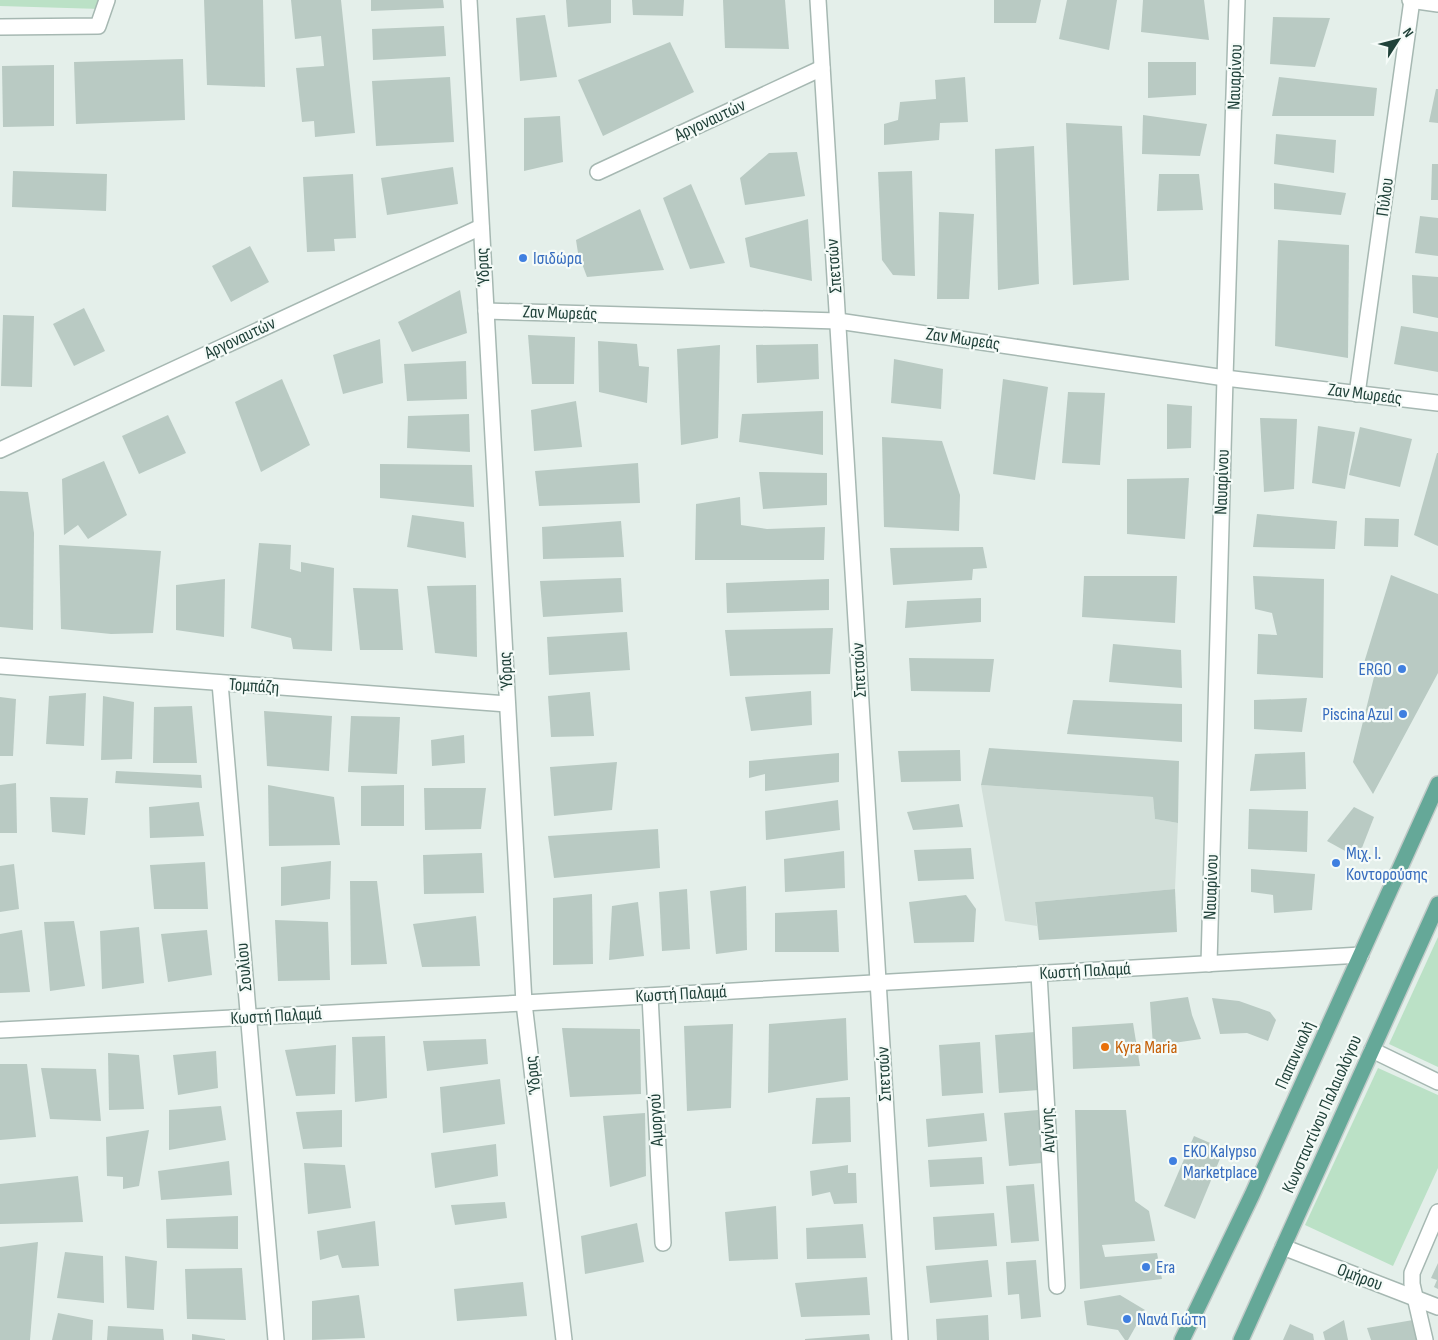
<svg xmlns="http://www.w3.org/2000/svg" width="1438" height="1340" font-family="'Sofia Sans Condensed',sans-serif">
<style>
.built{fill:#d2dfd9}
.green{fill:#bbe1c6}
.building{fill:#b9cac3}
.lines{fill:none;stroke-linecap:round;stroke-linejoin:round}
.minor-casing{stroke:#a6b8b2;stroke-width:18}
.major-casing{stroke:#c1cac8;stroke-width:18}
.minor{stroke:#fff;stroke-width:15}
.major{stroke:#65a898;stroke-width:15}
.shop-dot{fill:#3f7fe0;stroke:#f5fbf8;stroke-width:2}
.food-dot{fill:#e8710a;stroke:#f5fbf8;stroke-width:2}
.labels{text-anchor:middle;dominant-baseline:central;stroke-width:4.5;stroke-linejoin:round;paint-order:stroke}
.street-label{font-size:18px;fill:#21423a;stroke:#f5fbf8}
.shop-label{font-size:18px;fill:#366cbe;stroke:#f5fbf8;text-anchor:start}
.food-label{font-size:18px;fill:#c56008;stroke:#f5fbf8;text-anchor:start}
</style>
<rect width="100%" height="100%" fill="#e4efea"/>
<path class="built" d="M981 785 1153 797 1155 819 1178 823 1175 889 1035 902 1037 926 1005 921Z"/>
<g class="green">
<path d="M0 0H104L101 9 0 6Z"/>
<path d="M1438 937V1067L1389 1044Z"/>
<path d="M1378 1068 1438 1095V1168L1393 1266 1305 1225Z"/>
</g>
<g class="building">
<path d="M204 0H263L265 87 207 85Z"/>
<path d="M291 0H341L355 133 315 137 314 121 302 122 296 68 324 66 321 36 295 39Z"/>
<path d="M371 0H443L444 8 371 11Z"/>
<path d="M566 0H611V23L568 27Z"/>
<path d="M632 0H684L683 16 633 15Z"/>
<path d="M723 0H785L789 49 725 48Z"/>
<path d="M994 0H1041L1036 23H994Z"/>
<path d="M1067 0H1117L1109 50 1059 39Z"/>
<path d="M1143 0H1204L1209 40 1141 32Z"/>
<path d="M545 15 557 77 520 81 516 18Z"/>
<path d="M1273 17 1330 18 1315 67 1270 64Z"/>
<path d="M444 26 446 56 373 60 372 29Z"/>
<path d="M670 42 694 92 603 136 578 80Z"/>
<path d="M183 59 185 120 76 124 74 62Z"/>
<path d="M1148 62H1196V95L1148 98Z"/>
<path d="M54 65V126L3 127 2 66Z"/>
<path d="M450 77 454 142 376 146 372 81Z"/>
<path d="M965 77 968 122 940 123 939 140 884 145V124L898 120 900 102 936 99 935 80Z"/>
<path d="M1279 77 1377 88 1374 116H1272Z"/>
<path d="M1436 89H1438V123L1429 122Z"/>
<path d="M1143 115 1207 124 1200 156 1142 154Z"/>
<path d="M560 116 563 162 524 171V118Z"/>
<path d="M1066 123 1122 126 1129 280 1073 285Z"/>
<path d="M1276 134 1336 140 1334 173 1274 164Z"/>
<path d="M1034 146 1039 284 998 290 995 149Z"/>
<path d="M797 152 805 196 745 205 740 178 769 153Z"/>
<path d="M1432 164H1438V200H1431Z"/>
<path d="M453 167 458 204 387 215 381 178Z"/>
<path d="M13 171 107 174 106 211 12 207Z"/>
<path d="M912 171 915 276 893 275 882 260 878 172Z"/>
<path d="M353 174 356 238 334 239 335 251 307 252 303 177Z"/>
<path d="M1159 174H1199L1203 210 1157 211Z"/>
<path d="M1274 183 1346 193 1341 215 1274 209Z"/>
<path d="M691 184 725 263 690 269 663 198Z"/>
<path d="M640 209 664 270 587 277 578 253 576 240Z"/>
<path d="M939 212 974 214 969 299H937Z"/>
<path d="M1420 216 1438 218V256L1415 253Z"/>
<path d="M808 219 812 281 750 267 745 238Z"/>
<path d="M1278 240 1349 245 1348 358 1275 346Z"/>
<path d="M250 246 269 282 231 302 212 266Z"/>
<path d="M1412 275 1438 277V318L1413 313Z"/>
<path d="M460 290 467 333 412 352 398 322Z"/>
<path d="M84 308 105 351 74 366 53 324Z"/>
<path d="M3 315 34 316 32 387 1 386Z"/>
<path d="M1401 326 1438 332V372L1394 364Z"/>
<path d="M528 335 575 337 574 384H532Z"/>
<path d="M380 339 383 383 343 394 333 355Z"/>
<path d="M598 341 637 344 639 366 649 367 647 403 599 392Z"/>
<path d="M818 344 819 379 757 383 756 345Z"/>
<path d="M720 345 718 438 681 445 677 349Z"/>
<path d="M894 359 943 369 941 409 891 403Z"/>
<path d="M466 361 467 399 407 401 404 364Z"/>
<path d="M282 379 310 445 261 472 235 402Z"/>
<path d="M1003 379 1048 387 1035 480 993 474Z"/>
<path d="M1068 392 1105 393 1100 465 1062 463Z"/>
<path d="M576 401 582 447 534 451 531 410Z"/>
<path d="M1167 404 1192 406 1191 448 1167 449Z"/>
<path d="M823 411V455L739 442 742 414Z"/>
<path d="M469 414 470 452 407 448 408 416Z"/>
<path d="M168 415 186 453 139 474 122 436Z"/>
<path d="M1260 418 1297 419 1294 489 1264 492Z"/>
<path d="M1318 426 1355 432 1345 489 1312 483Z"/>
<path d="M1360 427 1412 439 1400 487 1349 475Z"/>
<path d="M882 437 942 441 960 495 959 531 884 527Z"/>
<path d="M1437 453H1438V546L1414 535Z"/>
<path d="M104 461 127 515 88 539 78 525 64 535 62 479Z"/>
<path d="M638 463 640 503 539 506 535 471Z"/>
<path d="M380 464 472 465 474 507 380 498Z"/>
<path d="M759 472 827 473V505L763 509Z"/>
<path d="M1189 478 1185 539 1127 534V479Z"/>
<path d="M0 491 28 492 34 533 33 630 0 627Z"/>
<path d="M740 497 741 525 767 529 825 527 824 560H695L696 504Z"/>
<path d="M1257 514 1337 521 1335 549 1253 547Z"/>
<path d="M412 515 464 522 466 558 407 547Z"/>
<path d="M1365 518 1399 519 1398 547 1364 546Z"/>
<path d="M621 521 624 557 543 559 542 527Z"/>
<path d="M259 543 291 545 290 569 301 572V562L334 568 332 651 293 649 291 638 251 628Z"/>
<path d="M59 545 161 551 153 633 111 634 61 629Z"/>
<path d="M983 547 987 568 973 569 972 580 893 585 890 548Z"/>
<path d="M1391 575 1438 594V673L1373 794 1353 762 1375 673 1363 666Z"/>
<path d="M1084 576H1177L1175 623 1082 617Z"/>
<path d="M1253 576 1324 579 1323 678 1257 674 1258 634 1277 635 1272 613 1255 609Z"/>
<path d="M621 578 623 612 543 617 540 581Z"/>
<path d="M225 579 224 637 176 630V585Z"/>
<path d="M829 579V610L727 613 726 583Z"/>
<path d="M476 585 477 657 435 653 427 586Z"/>
<path d="M353 588 398 589 403 650H360Z"/>
<path d="M981 598V622L905 628 907 601Z"/>
<path d="M833 628 830 674 730 676 725 630Z"/>
<path d="M627 632 630 670 549 675 547 637Z"/>
<path d="M1113 644 1181 650 1182 688 1109 682Z"/>
<path d="M909 658 994 659 990 692 911 691Z"/>
<path d="M811 691 812 725 751 731 745 697Z"/>
<path d="M590 692 594 736 551 737 548 696Z"/>
<path d="M86 693 84 746 46 744 49 696Z"/>
<path d="M103 696 134 702 132 759 101 760Z"/>
<path d="M0 697 16 699 13 756H0Z"/>
<path d="M1307 698 1302 732 1254 729V700Z"/>
<path d="M1073 700 1182 704V742L1067 734Z"/>
<path d="M192 706 197 763H153L154 707Z"/>
<path d="M264 711 332 716 329 771 267 766Z"/>
<path d="M351 716 400 717 397 774 348 772Z"/>
<path d="M464 735 465 763 432 766 431 740Z"/>
<path d="M989 748 1179 761 1178 823 1155 819 1153 797 981 785Z"/>
<path d="M960 750 961 781 901 782 898 751Z"/>
<path d="M1305 752 1306 789 1250 791 1255 754Z"/>
<path d="M839 753V782L765 791V774L749 778V761Z"/>
<path d="M617 762 612 810 554 816 550 767Z"/>
<path d="M116 771 201 775 202 788 115 783Z"/>
<path d="M16 783 17 833H0V785Z"/>
<path d="M268 785 334 797 340 845 269 846Z"/>
<path d="M404 785V826H361V786Z"/>
<path d="M424 788H486L481 829 425 830Z"/>
<path d="M50 797 88 798 85 835 52 832Z"/>
<path d="M838 800 840 830 766 840 765 811Z"/>
<path d="M199 802 204 836 150 838 149 807Z"/>
<path d="M959 804 963 827 913 830 907 812Z"/>
<path d="M1354 807 1374 817 1358 858 1327 841Z"/>
<path d="M1249 809 1308 811 1307 852 1248 849Z"/>
<path d="M658 829 660 868 554 878 548 836Z"/>
<path d="M971 848 974 879 918 881 914 850Z"/>
<path d="M844 851 845 888 785 892 784 859Z"/>
<path d="M482 853 484 893 424 894 423 855Z"/>
<path d="M331 861 330 899 281 906V867Z"/>
<path d="M205 862 208 909H154L150 865Z"/>
<path d="M14 864 19 909 0 912V866Z"/>
<path d="M1251 869 1315 874 1312 910 1274 913 1273 895 1251 892Z"/>
<path d="M350 881H377L387 964 351 965Z"/>
<path d="M746 886 747 950 716 954 710 891Z"/>
<path d="M687 889 690 949 662 951 659 892Z"/>
<path d="M1175 889 1177 932 1039 940 1035 902Z"/>
<path d="M592 894 593 964 553 965V898Z"/>
<path d="M966 895 976 909 974 942 914 943 909 902Z"/>
<path d="M638 902 644 956 609 960 612 906Z"/>
<path d="M837 910 839 952H775V913Z"/>
<path d="M476 916 480 966 422 967 413 924Z"/>
<path d="M275 920 328 922 330 980 278 981Z"/>
<path d="M74 921 85 986 50 991 44 922Z"/>
<path d="M139 927 144 983 102 989 100 931Z"/>
<path d="M22 930 30 992 0 993V934Z"/>
<path d="M207 930 212 975 168 982 161 934Z"/>
<path d="M1188 997 1192 1015 1201 1039 1153 1046 1150 1002Z"/>
<path d="M1212 998 1239 1001 1270 1012 1276 1020 1268 1041 1247 1033 1220 1034Z"/>
<path d="M846 1018 848 1080 768 1093 769 1024Z"/>
<path d="M1133 1023 1140 1066 1073 1069 1072 1027Z"/>
<path d="M733 1024 731 1108 687 1111 684 1026Z"/>
<path d="M562 1028 640 1029 641 1094 570 1097Z"/>
<path d="M1035 1032 1039 1090 999 1093 995 1035Z"/>
<path d="M385 1036 387 1098 355 1102 352 1037Z"/>
<path d="M486 1039 488 1064 427 1071 423 1041Z"/>
<path d="M980 1042 983 1093 942 1096 939 1045Z"/>
<path d="M336 1045 335 1094 296 1096 285 1050Z"/>
<path d="M216 1051 218 1088 178 1095 173 1055Z"/>
<path d="M108 1053 139 1055 144 1109 109 1110Z"/>
<path d="M0 1064H27L36 1137 0 1140Z"/>
<path d="M41 1068 96 1069 101 1121 50 1119Z"/>
<path d="M500 1079 505 1124 443 1133 440 1087Z"/>
<path d="M850 1097 851 1142 812 1144 816 1098Z"/>
<path d="M221 1106 226 1140 169 1150V1110Z"/>
<path d="M342 1110V1147L303 1149 296 1112Z"/>
<path d="M1038 1110 1042 1163 1009 1166 1004 1113Z"/>
<path d="M1075 1110H1126L1135 1201 1149 1211 1155 1241 1102 1245 1105 1257 1157 1253 1162 1279 1080 1289Z"/>
<path d="M645 1113 646 1176 610 1187 603 1116Z"/>
<path d="M984 1113 987 1141 928 1147 926 1119Z"/>
<path d="M149 1130 139 1186 123 1189V1177L107 1176 106 1137Z"/>
<path d="M1194 1136 1224 1149 1195 1219 1164 1206Z"/>
<path d="M496 1144 498 1176 435 1188 431 1153Z"/>
<path d="M982 1157 984 1184 930 1187 928 1160Z"/>
<path d="M229 1161 232 1195 161 1200 158 1171Z"/>
<path d="M304 1163 345 1165 351 1208 308 1214Z"/>
<path d="M848 1165V1173H856L857 1203 834 1204 830 1192 812 1196 810 1171Z"/>
<path d="M78 1176 83 1222 0 1224V1184Z"/>
<path d="M1034 1184 1039 1241 1011 1243 1006 1186Z"/>
<path d="M505 1202 507 1218 455 1225 451 1205Z"/>
<path d="M776 1206 778 1259 729 1261 725 1212Z"/>
<path d="M994 1213 997 1246 935 1250 933 1217Z"/>
<path d="M238 1216V1249L167 1248 166 1219Z"/>
<path d="M375 1221 379 1266 342 1268 338 1255 320 1260 317 1231Z"/>
<path d="M637 1223 644 1262 585 1274 581 1236Z"/>
<path d="M863 1224 866 1258 807 1259 806 1228Z"/>
<path d="M38 1242 30 1340H0V1247Z"/>
<path d="M65 1252 103 1256 104 1303 57 1298Z"/>
<path d="M125 1256 157 1261 154 1310 127 1308Z"/>
<path d="M988 1260 992 1297 930 1303 926 1266Z"/>
<path d="M1036 1260 1041 1317 1021 1319 1019 1294 1008 1295 1006 1262Z"/>
<path d="M1438 1263V1289L1434 1287 1437 1280 1431 1278Z"/>
<path d="M242 1268 246 1320 187 1319 185 1269Z"/>
<path d="M867 1277 870 1315 801 1317 795 1283Z"/>
<path d="M523 1282 527 1316 457 1321 454 1289Z"/>
<path d="M359 1295 365 1338 312 1340V1301Z"/>
<path d="M1120 1295 1145 1310 1128 1340H1125L1118 1330 1087 1325 1084 1301Z"/>
<path d="M58 1313 93 1320 92 1340H52Z"/>
<path d="M988 1315 989 1340H937L936 1319Z"/>
<path d="M1344 1320 1348 1340H1325L1323 1332Z"/>
<path d="M1413 1320 1419 1340H1371L1367 1328Z"/>
<path d="M1290 1324 1313 1334 1314 1340H1283Z"/>
<path d="M108 1326 163 1329 164 1340H107Z"/>
<path d="M192 1334 225 1339V1340H192Z"/>
<path d="M869 1334 870 1340H805V1339Z"/>
</g>
<g class="lines">
<g class="minor-casing">
<g id="minor">
<path d="M469 0 524 1003 564 1340"/>
<path d="M818 0 900 1340"/>
<path d="M1410 0 1438 4"/>
<path d="M0 27 98 26 107 0"/>
<path d="M598 172 822 68"/>
<path d="M486 311 838 321 1225 378 1438 403"/>
<path d="M1357 394 1412 0"/>
<path d="M0 450 481 227"/>
<path d="M0 666 507 704"/>
<path d="M220 683 276 1340"/>
<path d="M1209 964 1225 378 1237 0"/>
<path d="M1039 974 1057 1286"/>
<path d="M650 996 663 1243"/>
<path d="M0 1030 524 1003 1361 955"/>
<path d="M1372 1050 1438 1082"/>
<path d="M1283 1247 1438 1307"/>
<path d="M1425 1340 1412 1284V1273L1438 1212"/>
</g>
</g>
<g class="major-casing">
<g id="major">
<path d="M1182 1340 1252 1195 1438 784"/>
<path d="M1241 1340 1438 904"/>
</g>
</g>
<use href="#minor" class="minor"/>
<use href="#major" class="major"/>
</g>
<g class="shop-dot">
<circle cx="523" cy="258" r="5"/>
<circle cx="1402" cy="669" r="5"/>
<circle cx="1403" cy="714" r="5"/>
<circle cx="1336" cy="863" r="5"/>
<circle cx="1173" cy="1161" r="5"/>
<circle cx="1146" cy="1267" r="5"/>
<circle cx="1127" cy="1319" r="5"/>
</g>
<circle class="food-dot" cx="1105" cy="1047" r="5"/>
<g class="labels">
<g class="street-label">
<text transform="translate(1235 77) rotate(-88)">Ναυαρίνου</text>
<text transform="translate(710 120) rotate(-25)">Αργοναυτών</text>
<text transform="translate(1385 197) rotate(-82)">Πύλου</text>
<text transform="translate(834 266) rotate(-94)">Σπετσών</text>
<text transform="translate(483 267) rotate(-93)">Ύδρας</text>
<text transform="translate(560 313) rotate(2)">Ζαν Μωρεάς</text>
<text transform="translate(240 338) rotate(-25)">Αργοναυτών</text>
<text transform="translate(963 339) rotate(8)">Ζαν Μωρεάς</text>
<text transform="translate(1365 394) rotate(7)">Ζαν Μωρεάς</text>
<text transform="translate(1222 482) rotate(-88)">Ναυαρίνου</text>
<text transform="translate(859 670) rotate(-93)">Σπετσών</text>
<text transform="translate(506 671) rotate(-93)">Ύδρας</text>
<text transform="translate(254 686) rotate(4)">Τομπάζη</text>
<text transform="translate(1211 887) rotate(-88)">Ναυαρίνου</text>
<text transform="translate(244 967) rotate(-95)">Σουλίου</text>
<text transform="translate(1085 971) rotate(-3)">Κωστή Παλαμά</text>
<text transform="translate(681 994) rotate(-3)">Κωστή Παλαμά</text>
<text transform="translate(276 1016) rotate(-3)">Κωστή Παλαμά</text>
<text transform="translate(1295 1055) rotate(-66)">Παπανικολή</text>
<text transform="translate(884 1074) rotate(-93)">Σπετσών</text>
<text transform="translate(533 1075) rotate(-97)">Ύδρας</text>
<text transform="translate(1322 1114) rotate(-66)">Κωνσταντίνου Παλαιολόγου</text>
<text transform="translate(656 1120) rotate(-93)">Αμοργού</text>
<text transform="translate(1048 1130) rotate(-93)">Αιγίνης</text>
<text transform="translate(1360 1277) rotate(21)">Ομήρου</text>
</g>
<g class="shop-label">
<text x="533" y="258">Ισιδώρα</text>
<text x="1392" y="669" text-anchor="end">ERGO</text>
<text x="1393" y="714" text-anchor="end">Piscina Azul</text>
<text x="1346" y="853">Μιχ. Ι.<tspan x="1346" dy="21">Κοντορούσης</tspan></text>
<text x="1183" y="1151">EKO Kalypso<tspan x="1183" dy="21">Marketplace</tspan></text>
<text x="1156" y="1267">Era</text>
<text x="1137" y="1319">Νανά Γιώτη</text>
</g>
<g class="food-label">
<text x="1115" y="1047">Kyra Maria</text>
</g>
</g>
<g transform="translate(1398 40) rotate(54)" stroke="#f5fbf8" stroke-width="4" paint-order="stroke">
<path d="M0-4L9 19L0 12L-9 19Z" fill="#21423a"/>
<text y="-8" font-size="14" font-weight="bold" text-anchor="middle" fill="#21423a">N</text>
</g>
</svg>
